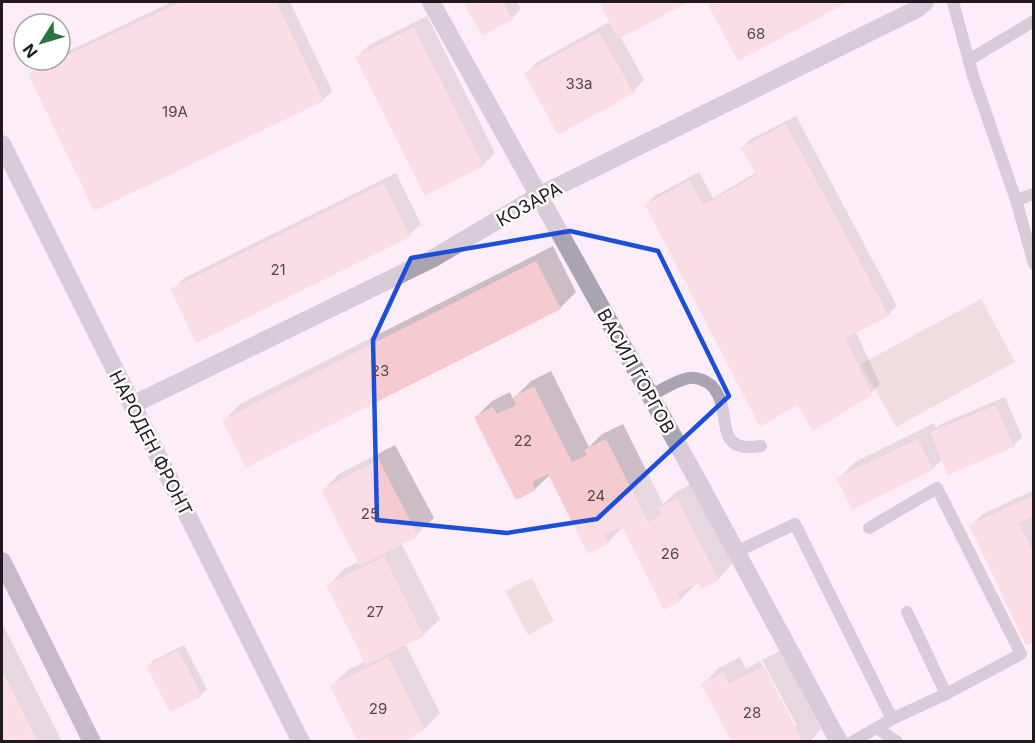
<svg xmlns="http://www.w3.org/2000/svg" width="1035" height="743" font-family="Inter,sans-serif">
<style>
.green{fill:#e2cbc0}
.shadow{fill:#0003}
.building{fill:#f6cbcf}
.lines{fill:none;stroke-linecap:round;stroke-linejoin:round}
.lane{stroke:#a9a4b0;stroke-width:12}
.street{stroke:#a9a4b0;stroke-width:18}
.secondary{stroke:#857f8f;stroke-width:18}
.marked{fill:none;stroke:#1d4ed8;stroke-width:4.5;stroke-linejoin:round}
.labels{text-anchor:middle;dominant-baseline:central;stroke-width:5;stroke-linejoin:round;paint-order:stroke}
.number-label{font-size:15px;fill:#57464c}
.street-label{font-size:18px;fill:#221920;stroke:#fff}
</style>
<rect width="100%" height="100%" fill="#fdedf8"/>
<g class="green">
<path d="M981 299 1015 362 896 427 861 364Z"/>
<path d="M532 578 554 621 528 635 505 591Z"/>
</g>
<g class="shadow">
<path d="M172 2H290L332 91 323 100 30 74 39 65 49 60H60V55Z"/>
<path d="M464 2H517L521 9 512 18 482 34Z"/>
<path d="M600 2H686L620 36 644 80 633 92 526 74 537 62 611 21Z"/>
<path d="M714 2H845L739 59 710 5Z"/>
<path d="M427 16 495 153 483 165 357 57 369 45Z"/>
<path d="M796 116 897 306 888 315 856 332 880 384 871 393 798 403 646 205 655 196 699 172 713 198 757 172 742 148 751 139Z"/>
<path d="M396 173 421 224 409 235 172 290 184 278Z"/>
<path d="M553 246 576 292 560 308 224 421 240 404Z"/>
<path d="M551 371 589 447 602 434 623 424 663 504 676 492 693 483 734 562 718 579 699 581 681 599 623 527 608 542 550 475 535 489 476 417 492 401 510 392 513 399 531 381Z"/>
<path d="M1005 397 1022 437 1013 446 943 459 932 469 838 479 855 462 934 423 936 428 941 424Z"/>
<path d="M395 445 434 518 417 534 401 543 440 619 423 635 405 644 440 713 424 729 332 686 348 670 366 661 328 586 344 569 360 561 323 490 339 474Z"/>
<path d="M1034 490 1033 515 1034 640 971 525 983 514Z"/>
<path d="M2 623 62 742H2Z"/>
<path d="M184 645 207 689 201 695 148 666 154 660Z"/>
<path d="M780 651 821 729 809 742H733L703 684 719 668 740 657 746 669 760 661 793 726H797L762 660Z"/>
</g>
<g class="building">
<path d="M180 2H276L324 101 94 211 28 74Z"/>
<path d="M463 2H503L513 19 482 36Z"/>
<path d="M599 2H689L618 39Z"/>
<path d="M715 2H848L738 61 708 5Z"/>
<path d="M414 27 484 166 425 196 355 57Z"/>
<path d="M599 32 634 93 558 135 524 73Z"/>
<path d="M786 124 889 316 846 338 872 395 813 431 798 405 760 427 645 205 690 180 703 205 757 175 740 148Z"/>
<path d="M384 183 410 237 196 343 170 289Z"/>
<path d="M536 261 561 309 246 468 222 420Z"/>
<path d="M534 386 572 462 587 455 584 450 606 439 648 522 662 515 658 508 677 498 719 580 701 589 698 583 678 593 682 600 664 610 622 527 604 535 609 543 588 554 548 474 532 482 536 490 516 500 474 417 493 407 497 414 516 405 513 397Z"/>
<path d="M996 405 1014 447 948 475 930 432Z"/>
<path d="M918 439 933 470 852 510 836 478Z"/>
<path d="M379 460 418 536 360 566 321 490Z"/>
<path d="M1034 495V516L1019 523 1034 553V642L1026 645 969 525Z"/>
<path d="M384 556 424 636 366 665 326 585Z"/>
<path d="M178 650 202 696 170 712 146 666Z"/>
<path d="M388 657 425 730 403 742H358L330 686Z"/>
<path d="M764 666 803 742H732L701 684 723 672 729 684Z"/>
<path d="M2 670 38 742H2Z"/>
</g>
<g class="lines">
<g class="lane">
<path d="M953 2 973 76 1016 200 1034 264"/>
<path d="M969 60 1034 21"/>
<path d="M1016 200 1034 194"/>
<path d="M650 396C662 390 676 380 689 378 696 377 705 380 711 385 736 410 709 455 761 446"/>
<path d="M736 552 795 524 892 719 946 694 1021 654 937 488 869 528"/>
<path d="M907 612 946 694"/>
<path d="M877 728 897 742"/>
<path d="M852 742 892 719"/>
</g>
<g class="street">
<path d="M431 2 699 483 839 742"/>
<path d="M2 144 301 742"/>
<path d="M132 405 432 259 540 195 917 9 925 2"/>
</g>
<path class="secondary" d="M2 561 92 742"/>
</g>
<path d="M0 0H1035V743H0ZM570 231 658 251 729 396 597 519 507 533 377 520 373 340 411 258Z" fill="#fdedf8" fill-opacity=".55" fill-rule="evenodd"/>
<path class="marked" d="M570 231 658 251 729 396 597 519 507 533 377 520 373 340 411 258Z"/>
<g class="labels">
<g class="number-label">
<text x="756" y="33">68</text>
<text x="579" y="83">33a</text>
<text x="175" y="111">19A</text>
<text x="278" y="269">21</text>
<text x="380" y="370">23</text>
<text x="523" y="440">22</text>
<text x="596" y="495">24</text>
<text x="370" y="513">25</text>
<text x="670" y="553">26</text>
<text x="375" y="611">27</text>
<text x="378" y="708">29</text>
<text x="752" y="712">28</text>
</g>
<g class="street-label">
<text transform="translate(529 204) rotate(-29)">КОЗАРА</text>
<text transform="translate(636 371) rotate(61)">ВАСИЛ ЃОРГОВ</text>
<text transform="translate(151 443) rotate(63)">НАРОДЕН ФРОНТ</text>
</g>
</g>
<rect width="1035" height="743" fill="none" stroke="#221920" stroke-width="6"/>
<g transform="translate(42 42) rotate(233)"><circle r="28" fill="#ffffff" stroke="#a7a3a6" stroke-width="1.5"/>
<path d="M0-4.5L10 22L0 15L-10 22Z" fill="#2c7542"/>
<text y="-9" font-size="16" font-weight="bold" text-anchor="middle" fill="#221920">N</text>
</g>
</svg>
